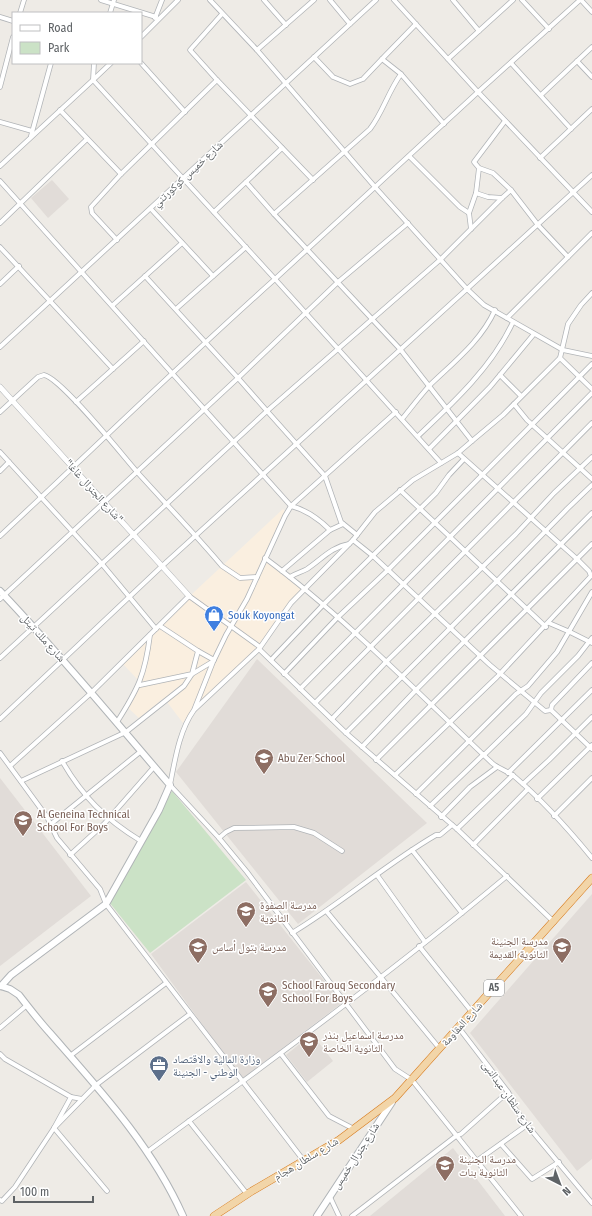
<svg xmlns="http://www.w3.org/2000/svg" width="592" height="1216" font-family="'Fira Sans Condensed','Noto Naskh Arabic',sans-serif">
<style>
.commercial{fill:#faefe0}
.education{fill:#e1dcd8}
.green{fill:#cbe2c6}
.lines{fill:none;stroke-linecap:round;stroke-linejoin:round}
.minor-casing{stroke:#b1b4b7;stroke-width:5.5}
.tertiary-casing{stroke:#b1b4b7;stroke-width:6}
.secondary-casing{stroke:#b0b4b7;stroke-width:8}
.trunk-casing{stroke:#d87b1d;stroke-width:8}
.minor{stroke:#fff;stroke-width:4}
.tertiary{stroke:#fff;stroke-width:5}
.secondary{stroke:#fff;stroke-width:6}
.trunk{stroke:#f2d5a8;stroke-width:7}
.labels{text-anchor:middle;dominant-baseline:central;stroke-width:3;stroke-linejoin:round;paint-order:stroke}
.shield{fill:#fff;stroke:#8e9193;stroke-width:1}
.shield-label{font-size:10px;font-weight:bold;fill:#5e6265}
.street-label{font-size:11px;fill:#5e6265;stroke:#fff}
.shop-label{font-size:11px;fill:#366cbe;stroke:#fff;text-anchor:start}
.education-label{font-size:11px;fill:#785e54;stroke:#fff;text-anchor:start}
.service-label{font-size:11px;fill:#4e5e75;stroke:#fff;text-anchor:start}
</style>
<rect width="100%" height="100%" fill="#eeebe6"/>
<path class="commercial" d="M283 509 285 511 263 559 302 589 260 644 243 663 193 708 183 723 164 698 139 718 125 705 139 681 123 664 192 594Z"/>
<g class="education">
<path d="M52 180 69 199 48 218 31 198Z"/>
<path d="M257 659 427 823 298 924 176 772Z"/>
<path d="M0 778 91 896 0 966Z"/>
<path d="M246 882 342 1003 242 1079 151 954Z"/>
<path d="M592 894V1159L577 1171 470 1033Z"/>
<path d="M312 1034 333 1061 307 1082 286 1055Z"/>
<path d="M453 1148 505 1216H370Z"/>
</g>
<path class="green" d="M172 791 246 880 150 953 109 902Z"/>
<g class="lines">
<g class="minor-casing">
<g id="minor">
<path d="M101 0 156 17"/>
<path d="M210 0 257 50 375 187 275 279 441 463"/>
<path d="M264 0 286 25"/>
<path d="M330 0 350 24"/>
<path d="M394 0 478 92 375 187 467 289 592 175"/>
<path d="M453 0 479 31"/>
<path d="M522 0 549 29"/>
<path d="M580 0 478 92 592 212"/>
<path d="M581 0 592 12"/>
<path d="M20 13 24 0"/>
<path d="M110 13 114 0"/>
<path d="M0 17 13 21"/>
<path d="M155 18 162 0"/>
<path d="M416 24 382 59 401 74 444 124"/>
<path d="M141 37 178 0"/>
<path d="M257 50 314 0"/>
<path d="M314 57 333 77 350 84 363 79 382 59"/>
<path d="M448 59 513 0"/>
<path d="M577 61 592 77"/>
<path d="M141 63 185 112"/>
<path d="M511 63 571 129"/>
<path d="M401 74C388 92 383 112 370 129L274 214 400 349 472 441"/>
<path d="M217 80 190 50 222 14"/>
<path d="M0 87 13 37"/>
<path d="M541 95 592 47"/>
<path d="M60 110 121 174"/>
<path d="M0 122 32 131"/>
<path d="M31 136 51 63"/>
<path d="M410 157 460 207 469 213"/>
<path d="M540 158 592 109"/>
<path d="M0 166 93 80 94 63"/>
<path d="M479 168 493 173 511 190"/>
<path d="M0 181 291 506C307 510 319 519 330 530L343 524"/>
<path d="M246 182 274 214"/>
<path d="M476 193 488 197 502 198 511 190 538 225 568 257"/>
<path d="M151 209 213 276"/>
<path d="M214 212 282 148"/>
<path d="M0 223 87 139"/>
<path d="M471 229 469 213 476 193 479 168 474 162 505 121"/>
<path d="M117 240 92 213 91 207 121 174 217 80 313 180"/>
<path d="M0 247 113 369"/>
<path d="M145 276 238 378 338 282 408 223"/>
<path d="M0 284 19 266"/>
<path d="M113 305 182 243"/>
<path d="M176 309 246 247"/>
<path d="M507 318 592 233"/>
<path d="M0 347 376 0"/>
<path d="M560 358 592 389"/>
<path d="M521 396 500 375 534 334"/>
<path d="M76 402 144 341"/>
<path d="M514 404 527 420 592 479"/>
<path d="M0 412 38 377 44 375C61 378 123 456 138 473 166 504 195 534 222 566L240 578 257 577"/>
<path d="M396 412 291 506 285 516 247 599 226 635 213 662 194 710C179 731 175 760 170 785L219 838 247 872 395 1069 412 1080 521 1216"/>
<path d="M402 419C411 408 420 396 430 385 454 362 481 341 495 310"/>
<path d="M418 436C453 403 492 367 513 322"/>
<path d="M429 449 490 387 500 375"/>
<path d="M0 452 102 564 156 629"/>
<path d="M0 471 9 462"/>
<path d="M400 490 546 627"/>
<path d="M357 535 341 522 325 476 267 411 441 259 502 198"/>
<path d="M0 536C92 450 181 363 275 279L93 80 111 63"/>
<path d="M353 540 373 556 490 665 545 711 551 710 592 749"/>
<path d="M265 558C347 619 418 693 492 763 499 769 508 771 515 777 542 800 570 831 592 858"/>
<path d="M282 571 330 530"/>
<path d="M290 577C296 573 302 572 307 569 322 559 331 547 349 544"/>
<path d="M0 599 238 378 267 411 0 658"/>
<path d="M549 623 570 632 592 643"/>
<path d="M198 651 214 660"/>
<path d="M271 660 323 605 436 493 449 475 464 459"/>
<path d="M284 674 337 618 388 570 592 364"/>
<path d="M140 685 192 674 198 651 160 626"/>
<path d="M300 689 592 393"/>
<path d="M315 703 592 423"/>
<path d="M195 709 259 649"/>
<path d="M551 710 552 705 592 663"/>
<path d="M0 719 161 567 467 289 484 305 563 350 592 356"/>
<path d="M332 719 386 662 516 534 554 493 592 457"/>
<path d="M117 722C138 689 145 675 150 635"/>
<path d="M346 733 497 581 567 509 592 485"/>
<path d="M362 747 416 690 592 513"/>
<path d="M0 753 47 817 57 838 100 889 106 904 304 1161"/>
<path d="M484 755 526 714 541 693 578 656 592 638"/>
<path d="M376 760 592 544"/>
<path d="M62 761C83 797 105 819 141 841"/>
<path d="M10 766 91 693 189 596 260 647"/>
<path d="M508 773 592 690"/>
<path d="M395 775 497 677 591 576 589 571 577 559 458 453"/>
<path d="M21 781 126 732 184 686 192 674 212 662"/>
<path d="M523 784 549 760 592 717"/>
<path d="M416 794 516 694 528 686 557 652 592 592"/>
<path d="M537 799 592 745"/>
<path d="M430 806 484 754"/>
<path d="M554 816 592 778"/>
<path d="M441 817 470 787 497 767"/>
<path d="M51 824 140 752"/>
<path d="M457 829 513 775"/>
<path d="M219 838 226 832 234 828 294 827 314 833 342 851"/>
<path d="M473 845 528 789"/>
<path d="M412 850 462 913"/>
<path d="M70 855 104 824 154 767"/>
<path d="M377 875 425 942"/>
<path d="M327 912 440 1049"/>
<path d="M554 922 457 829 346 733 259 649 291 603 353 540 375 512 413 480 458 453 472 441 503 415 560 358 568 324 581 305 592 293"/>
<path d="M292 933C342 903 386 864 436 835H440L452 825"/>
<path d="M419 946 472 1012"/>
<path d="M0 1028 27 1005"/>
<path d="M459 1028 508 1092 513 1100 514 1107 527 1125 592 1203"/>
<path d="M0 1054 5 1059 71 1097 54 1128 107 1191"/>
<path d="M281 1054 329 1116 354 1129"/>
<path d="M70 1056 166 983"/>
<path d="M71 1097 82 1099"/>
<path d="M189 1121 247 1194"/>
<path d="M501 1144 532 1179 559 1162"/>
<path d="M147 1152C269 1062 391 973 507 876"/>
<path d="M478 1160 527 1125"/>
<path d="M330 1197 339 1216"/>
<path d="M0 1200 2 1201 15 1187 54 1128 96 1085 190 1014"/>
<path d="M352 1216 456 1136 461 1134 508 1092"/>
</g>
</g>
<g class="tertiary-casing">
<path id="tertiary" d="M0 387 189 596"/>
</g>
<g class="secondary-casing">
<g id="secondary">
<path d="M0 591C59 653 114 720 170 785L159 810 106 904 11 975 1 986"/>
<path d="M1 986 10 989 19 995C29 1008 39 1021 50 1033 99 1089 152 1146 183 1216"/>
<path d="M317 1216 392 1102"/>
</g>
</g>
<g class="trunk-casing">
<path id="trunk" d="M214 1216 252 1191 339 1140 395 1098 592 878"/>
</g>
<use href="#minor" class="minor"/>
<use href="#tertiary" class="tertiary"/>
<use href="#secondary" class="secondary"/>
<use href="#trunk" class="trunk"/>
</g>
<defs>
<g id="shop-pin" transform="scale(1)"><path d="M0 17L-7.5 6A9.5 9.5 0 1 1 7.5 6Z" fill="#3f7fe0" stroke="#fff"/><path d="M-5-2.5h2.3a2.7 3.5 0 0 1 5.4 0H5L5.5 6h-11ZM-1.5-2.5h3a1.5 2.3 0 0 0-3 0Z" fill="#fff"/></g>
<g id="school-pin" transform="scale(1)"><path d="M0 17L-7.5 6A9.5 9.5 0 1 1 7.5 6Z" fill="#8d6e63" stroke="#fff"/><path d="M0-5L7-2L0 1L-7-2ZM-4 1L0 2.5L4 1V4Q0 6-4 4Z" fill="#fff"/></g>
<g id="university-pin" transform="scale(1)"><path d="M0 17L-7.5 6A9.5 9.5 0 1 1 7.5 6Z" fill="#8d6e63" stroke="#fff"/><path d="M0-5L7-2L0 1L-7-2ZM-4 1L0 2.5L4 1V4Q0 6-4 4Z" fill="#fff"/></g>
<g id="office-pin" transform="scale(1)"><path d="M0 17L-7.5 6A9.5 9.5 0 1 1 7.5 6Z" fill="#5c6f8a" stroke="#fff"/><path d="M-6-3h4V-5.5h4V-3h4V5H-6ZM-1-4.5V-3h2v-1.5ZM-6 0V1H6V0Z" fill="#fff"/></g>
</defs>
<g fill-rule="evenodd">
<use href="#shop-pin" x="214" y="615"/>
<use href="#school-pin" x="264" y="758"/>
<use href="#university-pin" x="23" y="820"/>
<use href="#university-pin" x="246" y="911"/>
<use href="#school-pin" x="198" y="947"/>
<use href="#school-pin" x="562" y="947"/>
<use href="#university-pin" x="268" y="991"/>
<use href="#school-pin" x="309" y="1041"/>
<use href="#office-pin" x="159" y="1065"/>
<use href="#school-pin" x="445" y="1165"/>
</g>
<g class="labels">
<rect class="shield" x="484" y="980" width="20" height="16" rx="3"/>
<g class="shield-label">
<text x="494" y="988">A5</text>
</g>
<g class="street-label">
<text transform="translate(188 174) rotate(-43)">شارع خميس كوكورتني</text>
<text transform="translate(94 491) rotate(48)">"شارع الجنرال غاغا"</text>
<text transform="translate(43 638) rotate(48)">شارع ملك تيتل</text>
<text transform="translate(462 1024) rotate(-48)">شارع المقاومة</text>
<text transform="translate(509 1097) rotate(55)">شارع سلطان عبدالنبى</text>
<text transform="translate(356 1156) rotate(-57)">شارع جنرال خميس</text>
<text transform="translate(306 1159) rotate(-31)">شارع سلطان هجام</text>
</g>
<g class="shop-label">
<text x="228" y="615">Souk Koyongat</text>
</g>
<g class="education-label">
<text x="278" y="758">Abu Zer School</text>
<text x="37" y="814">Al Geneina Technical<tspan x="37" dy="13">School For Boys</tspan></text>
<text x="260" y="905">مدرسة الصفوة<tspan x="260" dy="13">الثانوية</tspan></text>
<text x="548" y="941" text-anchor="end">مدرسة الجنينة<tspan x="548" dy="13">الثانوية القديمة</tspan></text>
<text x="212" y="947">مدرسة بتول أساس</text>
<text x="282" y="985">School Farouq Secondary<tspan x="282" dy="13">School For Boys</tspan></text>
<text x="323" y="1035">مدرسة اسماعيل بنذر<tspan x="323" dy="13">الثانوية الخاصة</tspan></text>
<text x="459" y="1159">مدرسة الجنينة<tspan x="459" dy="13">الثانوية بنات</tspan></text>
</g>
<g class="service-label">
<text x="173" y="1059">وزارة المالية والاقتصاد<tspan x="173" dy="13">الوطني - الجنينة</tspan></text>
</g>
</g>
<rect x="12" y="12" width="130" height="52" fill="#ffffff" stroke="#bfc0c1"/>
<rect x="20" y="25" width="20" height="6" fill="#ffffff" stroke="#bfc0c1"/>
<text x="48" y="32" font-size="12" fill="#5e6265">Road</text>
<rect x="20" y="42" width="20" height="12" fill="#cbe2c6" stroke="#bfc0c1"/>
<text x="48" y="52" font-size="12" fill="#5e6265">Park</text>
<g transform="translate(560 1184) rotate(138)" stroke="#ffffff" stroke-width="3" paint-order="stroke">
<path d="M0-3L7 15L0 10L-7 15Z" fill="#5e6265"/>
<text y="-6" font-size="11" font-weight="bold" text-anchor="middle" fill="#5e6265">N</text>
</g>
<path d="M14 1196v6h79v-6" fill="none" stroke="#5e6265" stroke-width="2"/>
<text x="20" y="1196" font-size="12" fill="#5e6265" stroke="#ffffff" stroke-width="3" paint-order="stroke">100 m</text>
</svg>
